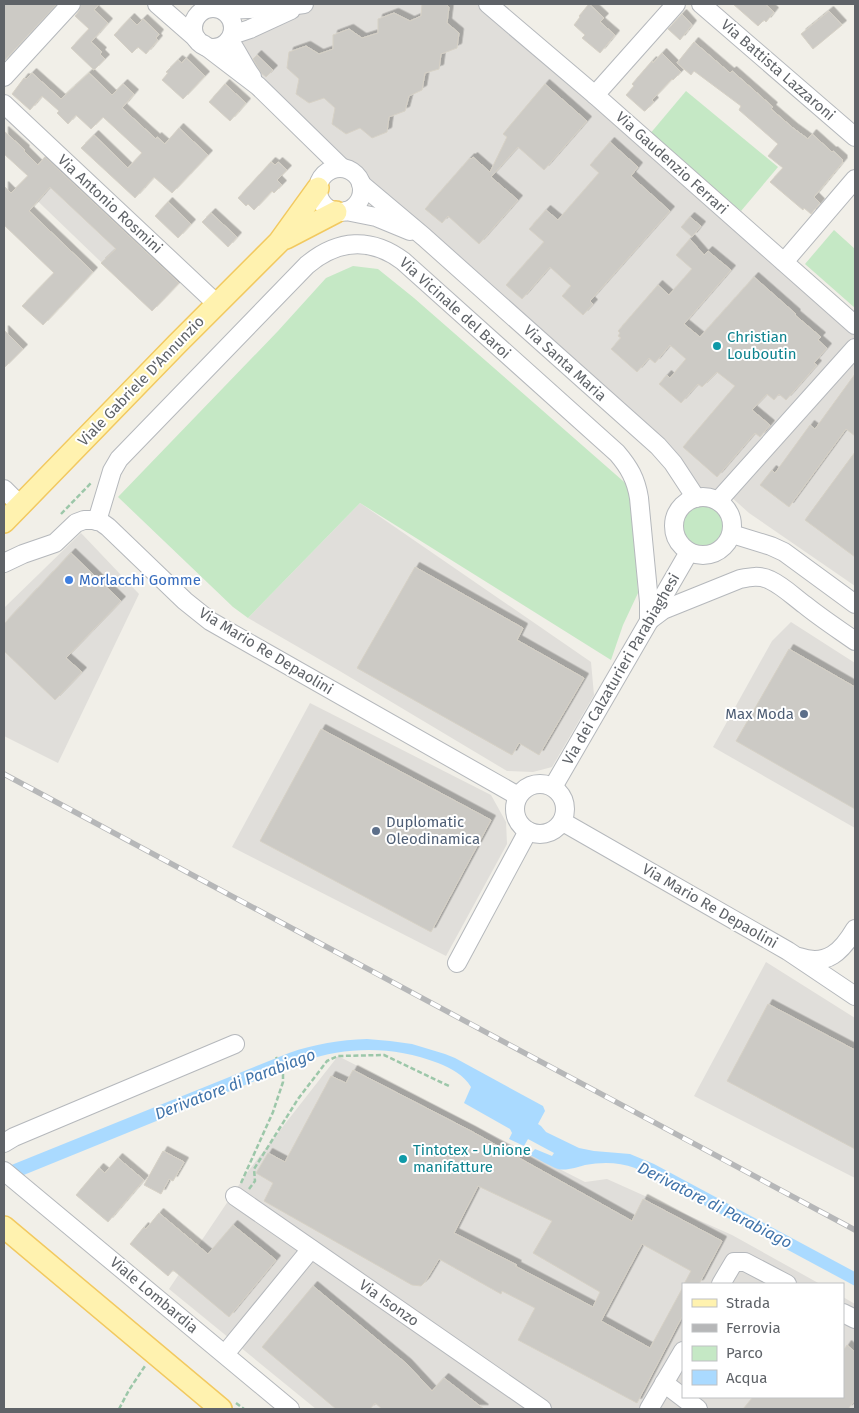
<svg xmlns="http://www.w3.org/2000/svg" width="859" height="1413" font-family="'Fira Sans',sans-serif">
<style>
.industrial{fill:#e0deda}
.green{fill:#c5e8c5}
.water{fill:#aadaff}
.building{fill:#cccac5;stroke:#d6d1c6;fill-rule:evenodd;filter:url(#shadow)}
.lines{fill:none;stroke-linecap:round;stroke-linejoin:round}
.minor-casing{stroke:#b5b8bc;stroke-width:20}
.major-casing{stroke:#f2c960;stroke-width:24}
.path{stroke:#9cc7a9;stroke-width:2.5;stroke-dasharray:5 2.5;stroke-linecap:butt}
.minor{stroke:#fff;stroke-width:18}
.major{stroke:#fff2af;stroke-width:21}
.rail-casing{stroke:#b6b7b8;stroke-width:5.5}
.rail{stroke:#fff;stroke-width:4;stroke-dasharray:11;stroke-linecap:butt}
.culture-dot{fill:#0f9aa8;stroke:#fff;stroke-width:2}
.shop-dot{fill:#3f7fe0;stroke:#fff;stroke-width:2}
.service-dot{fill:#5c6f8a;stroke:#fff;stroke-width:2}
.labels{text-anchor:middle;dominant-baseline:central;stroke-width:4;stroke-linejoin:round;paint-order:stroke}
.street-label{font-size:15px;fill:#5f6368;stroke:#fff}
.culture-label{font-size:15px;fill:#0d838f;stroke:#fff;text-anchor:start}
.shop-label{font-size:15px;fill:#366cbe;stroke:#fff;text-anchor:start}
.service-label{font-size:15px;fill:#4e5e75;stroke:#fff;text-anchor:end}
.water-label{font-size:16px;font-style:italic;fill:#4174aa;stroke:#fff}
</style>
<defs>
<filter id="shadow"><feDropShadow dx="4.5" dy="-4.5" stdDeviation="0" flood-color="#0004"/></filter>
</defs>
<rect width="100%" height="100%" fill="#f1efe8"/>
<g class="industrial">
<path d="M311 4H485L855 326V346L717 499 710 496H697L682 471 362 184 358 176 350 170 217 48Z"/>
<path d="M51 151 186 276 152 311 20 184Z"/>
<path d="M855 351V586L749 513 729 495Z"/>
<path d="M360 503 591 662 594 695 552 767 533 772 507 771 338 670 248 618Z"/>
<path d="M81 533 139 594 58 763 4 736V608Z"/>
<path d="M791 622 855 663V828L713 747 772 641Z"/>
<path d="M310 703 491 795 506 822 507 844 446 956 232 847Z"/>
<path d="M766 962 855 1018V1178L694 1096Z"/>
<path d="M338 1056 585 1182 607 1179 732 1235 820 1284H683V1397H843V1297L855 1304V1409H316L169 1289 249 1170Z"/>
</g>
<g class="green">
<path d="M686 91 778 167 741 211 649 135Z"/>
<path d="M834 230 855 249V308L805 264Z"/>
<path d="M353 266 378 269 414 298 631 488 638 593 623 625 611 660 360 503 248 618 233 607 118 497 278 331 326 278Z"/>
<circle cx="703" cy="525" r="22"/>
</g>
<path class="water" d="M367 1039 390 1041 412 1044 445 1054 455 1058 543 1106 545 1111 538 1124 541 1126 546 1132 579 1148 594 1151 630 1154 654 1164 855 1272V1286L635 1168C619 1162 602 1162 585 1165 577 1167 567 1171 558 1169 549 1166 539 1159 530 1155L535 1149 552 1156 554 1153 528 1139 524 1146 509 1139 512 1133 510 1129 464 1103 471 1087C464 1075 451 1068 438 1063 394 1046 348 1046 304 1061L4 1183V1168L289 1053C314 1044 340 1040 367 1039Z"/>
<g class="building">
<path d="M4 4H57L4 61Z"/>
<path d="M81 4H99L94 10 108 23 91 42 102 52 100 54 105 59 94 70 71 48 89 29 75 16 79 11Z"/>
<path d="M422 4H446L449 7 447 23 459 33 457 48 441 54 439 69 425 73 422 90 409 96 405 111 389 117 387 132 372 138 360 128 346 134 332 124 335 108 324 98 309 103 296 94 299 79 287 68 289 52 306 46 319 54 333 49V35L349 29 362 38 378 33V19L394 13 410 21 421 16Z"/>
<path d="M589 4 604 18 600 22 615 35 600 53 582 38 585 35 574 25 580 17 579 16Z"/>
<path d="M733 4H765L774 12 766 22 764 20 758 26Z"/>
<path d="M829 11 842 25 813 49 801 34Z"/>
<path d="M682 14 692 25 680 40 668 29Z"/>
<path d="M130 18 137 25 143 19 159 34 156 38 158 40 146 54 138 47 132 53 114 35Z"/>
<path d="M694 42 730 73 732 71 773 107 771 109 793 128 808 139 812 134 832 152 833 151 843 160 842 161 843 162 814 197 820 203 811 214 804 208 803 210 770 182 783 168 768 156 778 144 739 110 741 106 694 71 691 75 677 63Z"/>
<path d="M662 53 681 72 673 80 672 79 652 100 654 102 645 111H644L626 95 634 86 632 84 652 61 653 63Z"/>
<path d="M257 55 273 70 266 77 261 73 253 59Z"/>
<path d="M186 58 205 76 183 99 162 80 168 73 166 72 178 60 182 63Z"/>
<path d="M32 73 61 99 89 73 112 95 123 84 134 94 122 108 156 139 157 137 165 144 179 128 208 155 172 193 154 177 135 198 81 148 94 135 128 168 142 153 103 117 91 129 76 115 68 124 57 113 59 111 42 96 30 110 12 94 24 78 26 79Z"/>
<path d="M225 84 246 103 230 121 209 102Z"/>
<path d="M545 84 587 121 544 170 518 147 491 177 518 200 479 244 448 216 442 223 425 209 470 158 471 159 473 157 490 172 507 137 503 134Z"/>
<path d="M4 131 25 150 24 151 38 165 45 157 179 283 152 311 101 263 116 249 50 187 29 211 93 272 43 325 22 306 54 273 4 225V186L11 193 28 176 4 154Z"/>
<path d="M610 142 638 167 631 176 670 211 590 301 593 304 583 315 562 296 571 286 550 267 522 299 506 285 544 242 529 229 546 210 558 220 599 173 590 165Z"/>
<path d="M271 162 275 165 278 162 287 170 277 180 282 185 274 193 272 191 254 210 248 204 246 206 238 198Z"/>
<path d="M168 202 191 224 178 238 155 216Z"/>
<path d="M211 213 237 237 228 247 202 222Z"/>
<path d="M690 217 701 226 692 237 681 227Z"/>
<path d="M690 239 704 255 708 251 731 270 684 324 700 337 754 277 796 314 795 315 821 337 818 340 827 348 814 363 817 365 786 400 779 394 774 400 767 394 752 410 770 425 760 437 755 433 717 477 683 447 735 386 717 372 702 387 698 384 681 403 659 384 667 375 670 378 686 359 670 345 655 363 649 358 637 372 611 349 621 338 618 336 620 333 618 331 658 285 669 295 692 269 676 255Z"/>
<path d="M4 330 23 349 4 368Z"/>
<path d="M855 374V436L846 429 789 507 760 485 772 470 775 473 810 425 815 429Z"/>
<path d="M855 452V557L805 520Z"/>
<path d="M71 553 121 601 66 658 82 672 55 700 4 651V624Z"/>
<path d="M415 567 523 628 517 640 584 678 539 755 519 743 512 755 357 668Z"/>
<path d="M789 649 855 687V809L736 741Z"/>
<path d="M321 729 491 820 431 932 260 841Z"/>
<path d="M768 1004 855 1050V1149L727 1081Z"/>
<path d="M353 1070 471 1131 632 1221 643 1199 722 1241 699 1284H684L691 1271 642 1244 601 1321 650 1348 683 1287V1315L637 1403 518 1340 535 1308 502 1291 501 1294 439 1259 425 1282 421 1286 412 1285 264 1201 273 1183 256 1173 268 1153 285 1162 331 1076 346 1083ZM478 1186 552 1221 533 1253 600 1292 593 1307 515 1266 517 1265 454 1233Z"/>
<path d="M163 1151 184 1162 173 1181 169 1179 161 1194 144 1185Z"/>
<path d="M118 1158 144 1180 108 1222 76 1195 99 1168 105 1173Z"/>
<path d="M159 1213 208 1254 233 1225 276 1260 229 1317 173 1270 168 1276 130 1244 144 1227 146 1229Z"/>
<path d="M313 1286 407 1364 432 1391 444 1378 484 1409H382L375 1403 370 1409H336L262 1347Z"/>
<path d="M847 1345 855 1352V1400L848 1409H743L753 1397H843V1351Z"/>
</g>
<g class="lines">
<g class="minor-casing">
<g id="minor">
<path d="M157 4 197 39"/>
<path d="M488 4 595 95 855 325"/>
<path d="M701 4 855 137"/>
<circle cx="213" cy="28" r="20"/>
<path d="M222 10 274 8 304 4"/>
<path d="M232 35 250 29 291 10"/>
<path d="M229 40C238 52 243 65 252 77"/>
<path d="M203 44 258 86 342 168"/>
<path d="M4 77 71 4"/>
<path d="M595 95 676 4"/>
<path d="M4 104 217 304"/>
<circle cx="340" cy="190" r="22"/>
<path d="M361 184 424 237 658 446 673 463 696 498"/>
<path d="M346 211 376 217 410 231"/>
<path d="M784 262 855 179"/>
<path d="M4 489 20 505"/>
<circle cx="703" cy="526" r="29"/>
<path d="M718 501 855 348"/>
<path d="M97 521 112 471 119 459 307 265C338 239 371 237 403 261L617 453C629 467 636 479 639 498L649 602V621"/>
<path d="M732 534 771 546 784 552 855 604"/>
<path d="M4 563 23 554 55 543 76 523 84 520H93L101 522 108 527 185 601 210 621 518 796"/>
<path d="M651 619 663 610 740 579C750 577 760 575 770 580 783 586 794 597 805 605 821 618 838 629 855 641"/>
<circle cx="540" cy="809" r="25"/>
<path d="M553 787 689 552"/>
<path d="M563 822 788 951 855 996"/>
<path d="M799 957C827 967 842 951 855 929"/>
<path d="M457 963 528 831"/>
<path d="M4 1143 14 1137 235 1044"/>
<path d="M4 1171 290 1409"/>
<path d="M235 1196 542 1409"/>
<path d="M721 1284 734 1262H745L787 1284"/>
<path d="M843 1313 855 1319"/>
<path d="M225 1354 311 1249"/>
<path d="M664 1383 698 1409"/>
<path d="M649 1409 683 1351"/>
</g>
</g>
<g class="major-casing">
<g id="major">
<path d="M286 238 336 212"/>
<path d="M4 522 177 344 279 242 318 188"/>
<path d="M4 1227 221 1409"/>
</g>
</g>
<g class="path">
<path d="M61 514 92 482"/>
<path d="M241 1183 273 1112 283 1082V1070L276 1057"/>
<path d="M249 1189 255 1181 254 1169 298 1099 327 1061 338 1056 384 1055 451 1087"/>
<path d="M236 1403 244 1409"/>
<path d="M119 1409 129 1390 145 1366"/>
</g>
<use href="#minor" class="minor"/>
<use href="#major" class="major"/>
<g class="rail-casing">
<path id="rail" d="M4 774 855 1230"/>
</g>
<use href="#rail" class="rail"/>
</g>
<g class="culture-dot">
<circle cx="717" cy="346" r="5"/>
<circle cx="403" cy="1159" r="5"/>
</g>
<circle class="shop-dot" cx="69" cy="580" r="5"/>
<g class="service-dot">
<circle cx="804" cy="714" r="5"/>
<circle cx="376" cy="831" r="5"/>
</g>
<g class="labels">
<g class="street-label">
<text transform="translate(778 70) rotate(41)">Via Battista Lazzaroni</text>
<text transform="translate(672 163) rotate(42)">Via Gaudenzio Ferrari</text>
<text transform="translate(110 204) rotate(43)">Via Antonio Rosmini</text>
<text transform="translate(455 308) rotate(42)">Via Vicinale del Baroi</text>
<text transform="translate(565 363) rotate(42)">Via Santa Maria</text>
<text transform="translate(141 381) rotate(-46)">Viale Gabriele D'Annunzio</text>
<text transform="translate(266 651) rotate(31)">Via Mario Re Depaolini</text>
<text transform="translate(621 669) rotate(-60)">Via dei Calzaturieri Parabiaghesi</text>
<text transform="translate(710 906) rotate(30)">Via Mario Re Depaolini</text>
<text transform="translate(154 1295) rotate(40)">Viale Lombardia</text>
<text transform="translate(389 1303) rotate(35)">Via Isonzo</text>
</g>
<g class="culture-label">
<text x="727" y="337">Christian<tspan x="727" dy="17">Louboutin</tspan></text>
<text x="413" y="1150">Tintotex - Unione<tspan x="413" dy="17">manifatture</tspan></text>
</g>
<g class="shop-label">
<text x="79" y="580">Morlacchi Gomme</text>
</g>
<g class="service-label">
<text x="794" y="714">Max Moda</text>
<text x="386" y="822" text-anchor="start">Duplomatic<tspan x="386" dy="17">Oleodinamica</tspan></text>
</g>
<g class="water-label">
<text transform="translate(235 1084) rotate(-21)">Derivatore di Parabiago</text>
<text transform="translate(715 1205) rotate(27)">Derivatore di Parabiago</text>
</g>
</g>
<rect width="859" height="1413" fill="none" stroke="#5f6368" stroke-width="10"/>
<rect x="682" y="1283" width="162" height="115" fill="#ffffff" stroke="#bfc1c3"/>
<rect x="692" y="1299" width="25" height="8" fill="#fff2af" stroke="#bfc1c3"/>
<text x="726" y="1308" font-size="15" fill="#5f6368">Strada</text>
<rect x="692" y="1324" width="25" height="8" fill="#b6b7b8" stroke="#bfc1c3"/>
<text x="726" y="1333" font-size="15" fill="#5f6368">Ferrovia</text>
<rect x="692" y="1346" width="25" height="15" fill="#c5e8c5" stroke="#bfc1c3"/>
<text x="726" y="1358" font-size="15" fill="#5f6368">Parco</text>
<rect x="692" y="1370" width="25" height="15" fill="#aadaff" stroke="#bfc1c3"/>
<text x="726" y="1383" font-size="15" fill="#5f6368">Acqua</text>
</svg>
